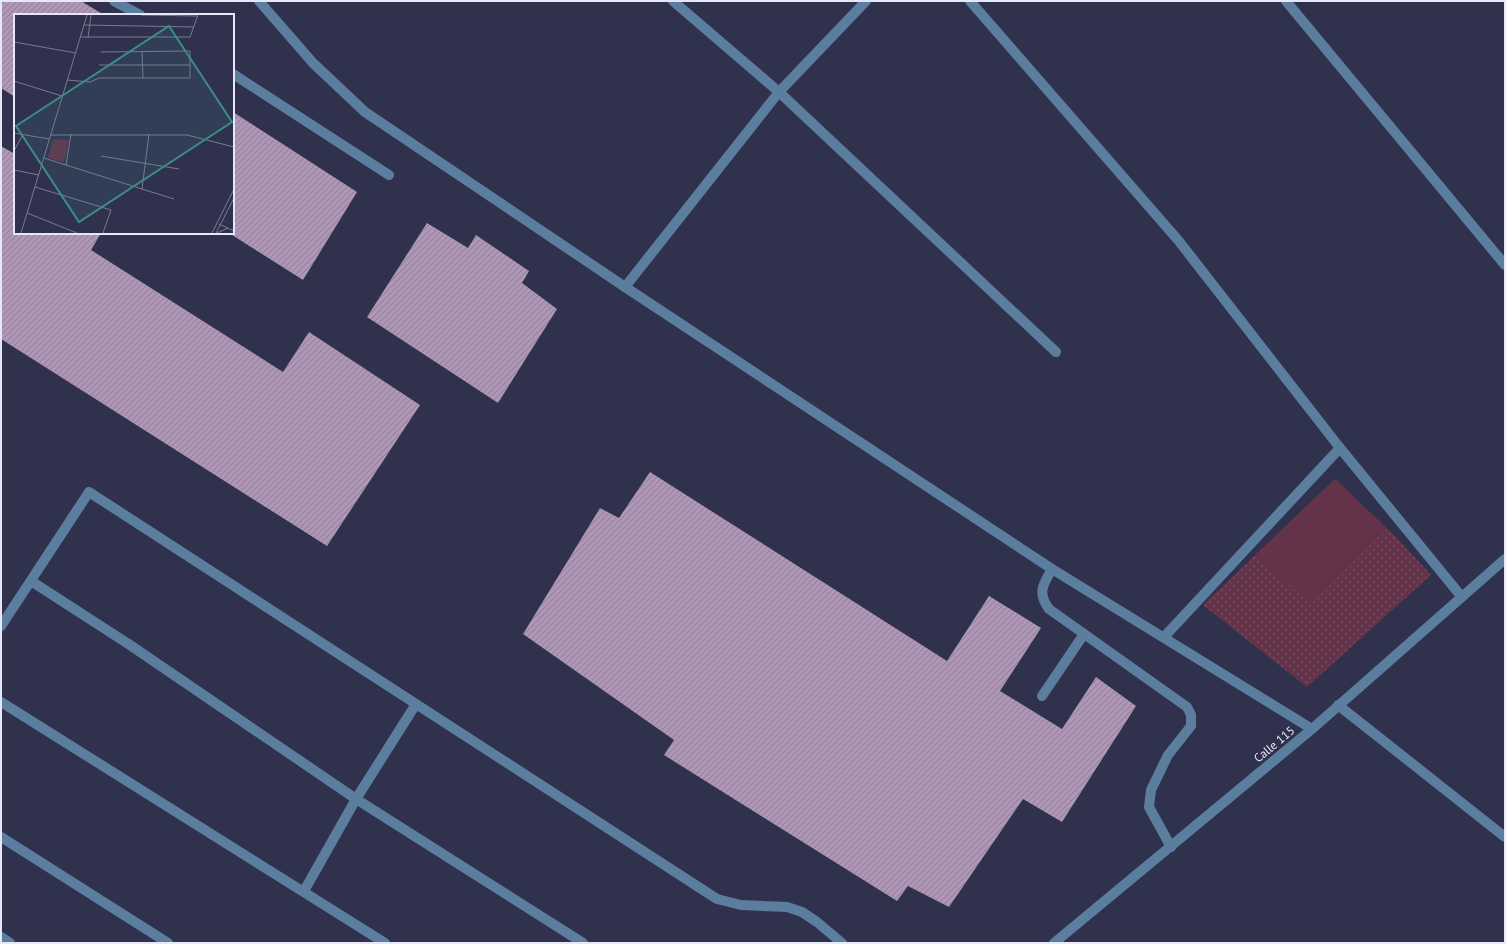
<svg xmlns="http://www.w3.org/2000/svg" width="1506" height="944" font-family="'PT Sans',sans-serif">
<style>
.grass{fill:url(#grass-dots)}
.garden{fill:#653349}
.building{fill:url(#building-hatch)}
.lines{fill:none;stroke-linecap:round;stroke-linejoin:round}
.minor{stroke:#5b7e9f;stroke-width:10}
.labels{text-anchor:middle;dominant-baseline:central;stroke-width:4;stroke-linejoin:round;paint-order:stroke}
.street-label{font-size:12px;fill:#e6e7f9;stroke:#30314d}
.inset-road{fill:none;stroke:#797a92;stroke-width:1}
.view{fill:#3a8d8a;fill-opacity:0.15;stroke:#3a8d8a;stroke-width:2}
.inset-edge{fill:none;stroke:#e6e7f9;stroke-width:2}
</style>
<defs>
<pattern id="grass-dots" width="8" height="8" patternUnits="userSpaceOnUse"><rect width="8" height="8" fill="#653349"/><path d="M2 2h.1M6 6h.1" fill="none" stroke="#7b5164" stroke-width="1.8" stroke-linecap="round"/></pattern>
<pattern id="building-hatch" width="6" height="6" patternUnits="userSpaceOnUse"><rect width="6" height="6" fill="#ad97b4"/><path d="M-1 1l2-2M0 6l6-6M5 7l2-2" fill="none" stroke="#8e7e94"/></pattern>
</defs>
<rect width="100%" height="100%" fill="#30314d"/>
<path class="grass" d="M1335 479 1394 535 1431 575 1307 687 1203 605Z"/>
<path class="garden" d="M1335 479 1387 529 1310 605 1256 554Z"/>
<g class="building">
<path d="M1 1H81L104 15H15V97L1 88Z"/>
<path d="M233 112 357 192 303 280 229 233H233Z"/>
<path d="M1 146 15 154V233H101L91 250 283 372 309 332 420 405 327 546 1 339Z"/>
<path d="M427 223 468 248 476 235 529 271 522 283 557 309 498 403 367 317Z"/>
<path d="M650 472 947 661 989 596 1041 628 1000 691 1062 729 1096 677 1136 706 1062 822 1023 799 949 907 908 886 897 901 664 755 674 740 523 634 600 508 619 518Z"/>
</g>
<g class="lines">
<g class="minor">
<path d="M114 1 140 15"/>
<path d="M259 1 313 63 365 112 625 287 1052 569 1312 729"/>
<path d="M673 1 779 92 1056 352"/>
<path d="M970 1 1178 240 1340 448"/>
<path d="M1286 1 1505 265"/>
<path d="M233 74 389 175"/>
<path d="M625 287 779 92 866 1"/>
<path d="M1052 569C1043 585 1037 592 1049 609L1187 707 1191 715V726L1168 755 1151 790 1149 807 1171 847"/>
<path d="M31 581 130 645 356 799 583 943"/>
<path d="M1 626 89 492 717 899 741 905 787 907 802 912 817 922 842 943"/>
<path d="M1164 637 1340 448 1461 596"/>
<path d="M1042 696 1084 634"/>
<path d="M1 702 385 943"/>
<path d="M1338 705 1505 837"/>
<path d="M1 837 168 943"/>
<path d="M304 891 356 799 416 704"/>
<path d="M1 937 10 943"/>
<path d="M1054 943 1312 729 1505 559"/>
</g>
</g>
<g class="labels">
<g class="street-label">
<text transform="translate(1274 744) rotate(-40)">Calle 115</text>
</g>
</g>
<g transform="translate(14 14)">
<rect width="220" height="220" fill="#30314d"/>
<path d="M39 125 55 126 50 148 34 144Z" fill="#653349"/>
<path d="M45 133 53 135 50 148 42 146Z" fill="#653349"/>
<path class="inset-road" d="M127 1 183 2M70 11 180 13M67 23H176L184 1M74 24 77 1M0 28 62 39M128 38 129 64M85 51H176M53 66 76 68 85 64H176V37L87 38M0 67 48 82M0 119 35 125M36 121H173L220 133M0 137 8 122M87 142 165 155M30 144 52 151 57 120M52 151 128 175 135 120M0 156 25 161M21 173 97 196 89 219M128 175 160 185M13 199 63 219M205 210 220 217M7 219 73 1M198 219 220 175M202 219 220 184M203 219 214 214"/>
<path class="view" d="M155 12 218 108 65 208 2 112Z"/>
<rect width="220" height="220" class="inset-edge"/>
</g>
<rect width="1506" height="944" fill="none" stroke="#e6e7f9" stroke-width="4"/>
</svg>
